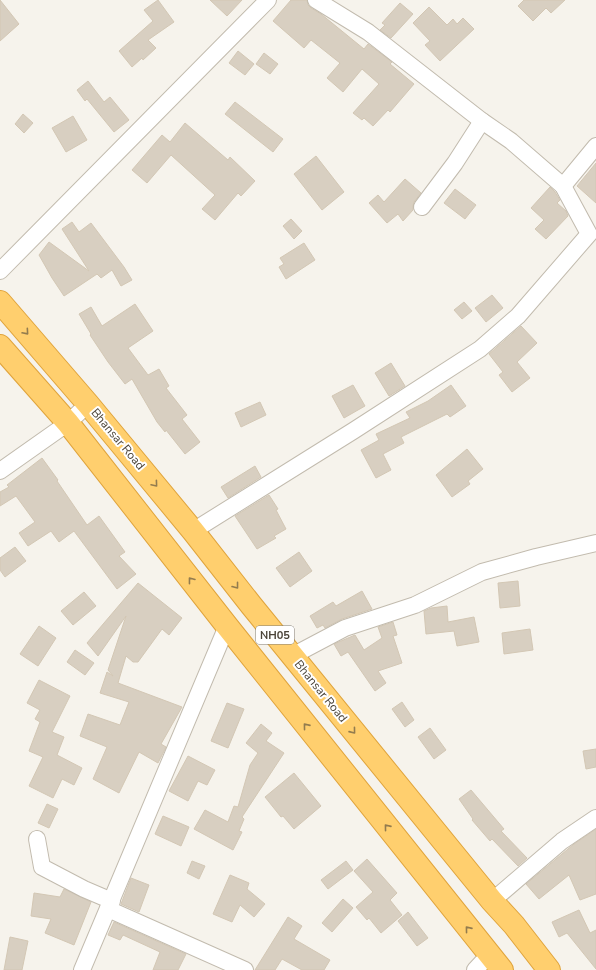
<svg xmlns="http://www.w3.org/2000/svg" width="596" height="970" font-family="'Nunito Sans',sans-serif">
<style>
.building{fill:#d8cfc1;stroke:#d3c7b4}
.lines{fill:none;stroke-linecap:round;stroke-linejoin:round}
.minor-casing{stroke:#c2bbae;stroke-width:18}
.highway-casing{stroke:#e0a43c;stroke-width:24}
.minor{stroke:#fff;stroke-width:16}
.highway{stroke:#ffcf6e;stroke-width:22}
.oneway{stroke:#937c4e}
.labels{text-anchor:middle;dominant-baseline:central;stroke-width:4;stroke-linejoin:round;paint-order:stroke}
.shield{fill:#fff;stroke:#817c74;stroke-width:1}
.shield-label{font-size:11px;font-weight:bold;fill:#4b4439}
.street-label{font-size:12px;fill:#4b4439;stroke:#fff}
</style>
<rect width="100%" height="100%" fill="#f6f3ec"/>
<g class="building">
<path d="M0 0 19 24 0 41Z"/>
<path d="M158 0 174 22 148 40 156 48 143 60 142 58 132 67 119 51 153 21 144 10Z"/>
<path d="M210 0H242L227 16Z"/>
<path d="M291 0H307L308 5 311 8 321 14 364 49 368 44 392 62 390 64 414 84 390 112 388 110 373 126 364 118 362 120 353 113 379 84 362 69 343 92 327 78 340 63 311 40 304 48 273 21Z"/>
<path d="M524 0H565L551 13 546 8 533 21 518 6Z"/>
<path d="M400 3 413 14 391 38 380 30 385 25 382 23Z"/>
<path d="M429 7 447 25 453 19 457 24 463 18 474 29 440 61 425 45 430 41 413 23Z"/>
<path d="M238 51 254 64 245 75 229 63Z"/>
<path d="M264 53 278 64 270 74 256 64Z"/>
<path d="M88 81 104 102 110 97 129 120 114 132 87 99 85 101 77 90Z"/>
<path d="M235 102 283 139 273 152 225 114Z"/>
<path d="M23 114 33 123 24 133 15 124Z"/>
<path d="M73 116 87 140 66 152 52 128Z"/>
<path d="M185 123 228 160 230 157 255 181 241 196 238 193 215 220 202 209 215 195 171 155 147 183 132 170 162 135 170 142Z"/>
<path d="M316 156 344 192 322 210 294 174Z"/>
<path d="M596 163V203L577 186Z"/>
<path d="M405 179 421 193 414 202 413 206V210L403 221 398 214 387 223 369 203 378 195 384 202Z"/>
<path d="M550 187 555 192 560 200 557 203 566 211 568 216 546 239 535 229 544 220 531 208Z"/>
<path d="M455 189 476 205 465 219 444 203Z"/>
<path d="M291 219 302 231 294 239 283 226Z"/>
<path d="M72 222 79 232 91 223 124 267 132 280 121 286 112 270 101 278 97 274 64 296 52 278 39 255 49 242 89 271 62 229Z"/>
<path d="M304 243 315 260 286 279 279 267 284 264 280 258Z"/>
<path d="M492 295 503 308 486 322 475 308Z"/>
<path d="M464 302 472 311 462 319 454 310Z"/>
<path d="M135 304 153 331 128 348 148 375 159 369 169 386 166 388 187 415 182 419 200 442 185 454 166 430 165 432 157 422 132 379 125 384 108 362 90 335 91 334 79 314 91 307 102 326Z"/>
<path d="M521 326 537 343 517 362 530 378 512 392 499 375 503 372 489 354Z"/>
<path d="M391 363 405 386 389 396 375 373Z"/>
<path d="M353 385 365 406 344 418 332 396Z"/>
<path d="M451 385 466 406 450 417 447 414 401 437 404 443 383 454 391 470 376 478 361 450 379 440 376 434 410 418 406 412 428 401Z"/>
<path d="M260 402 266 415 241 427 235 413Z"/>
<path d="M467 449 483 469 468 481 470 484 452 497 436 475Z"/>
<path d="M42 458 58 480 57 481 87 525 99 516 125 552 119 556 136 574 117 589 74 531 59 542 51 531 28 546 19 533 35 522 16 496 0 506V492L9 487 7 485Z"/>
<path d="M255 466 261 477 228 498 221 487Z"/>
<path d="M269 495 278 509 276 510 286 529 274 536 276 538 257 549 235 516Z"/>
<path d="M15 547 26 561 5 577 0 570V558Z"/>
<path d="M299 552 312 571 290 587 276 568Z"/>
<path d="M518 581 520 606 500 608 498 583Z"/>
<path d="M138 583 182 618 169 635 162 629 138 662H133L126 656 118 683 182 707 161 744 166 747 158 763 139 752 119 793 93 779 107 747 80 736 88 714 120 725 129 702 100 693 107 672 113 676 108 670 126 616 98 656 87 643Z"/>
<path d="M362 591 372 609 342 619 325 628 323 625 317 628 310 616 333 602 336 606Z"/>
<path d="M84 592 96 606 73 625 61 611Z"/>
<path d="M447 606 448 622 474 617 479 642 457 646 454 631 426 634 424 611 431 608Z"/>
<path d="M393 622 397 635 393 636 402 663 378 671 386 683 375 691 348 652 341 656 334 644 355 635 364 650 382 638 378 627Z"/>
<path d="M39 626 56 638 38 666 20 654Z"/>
<path d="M530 629 533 650 504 654 502 633Z"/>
<path d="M75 650 94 663 85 675 67 662Z"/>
<path d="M39 680 70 696 52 732 64 737 57 755 82 768 74 785 62 779 53 798 29 786 43 757 29 751 40 722 35 719 40 710 27 703Z"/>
<path d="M402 702 414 720 405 727 392 709Z"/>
<path d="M227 703 244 709 228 748 211 741Z"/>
<path d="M261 724 272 733 266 741 284 753 242 817 244 819 239 831 242 832 233 850 194 829 205 810 228 822 234 806 238 807 250 765 258 753 246 743Z"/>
<path d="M430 728 446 750 434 759 418 737Z"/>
<path d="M596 749V767L586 769 583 751Z"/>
<path d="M188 756 215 770 207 785 198 781 188 801 169 791Z"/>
<path d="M294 773 321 806 294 829 283 816 281 817 265 797Z"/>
<path d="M471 790 504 829 501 831 527 858 518 866 492 839 490 841 472 820 473 819 459 799Z"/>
<path d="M47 804 58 809 49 828 38 823Z"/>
<path d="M163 816 189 827 181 846 155 834Z"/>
<path d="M596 829V894L580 900 569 875 539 899 526 884 574 844Z"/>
<path d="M367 859 397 893 390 900 402 915 381 933 369 918 367 920 356 907 373 892 354 871Z"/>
<path d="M192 861 205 866 199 879 187 873Z"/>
<path d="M346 861 353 870 328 889 321 880Z"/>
<path d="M230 875 249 883 247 889 265 904 254 917 240 905 232 922 213 914Z"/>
<path d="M131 878 149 885 139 912 121 904Z"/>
<path d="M64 889 91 902 74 945 45 933 51 919 31 916 34 893 60 897Z"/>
<path d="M343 899 353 908 332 932 322 923Z"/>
<path d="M579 910 590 933 596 930V969L567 933 559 937 552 922Z"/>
<path d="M408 912 428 938 417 946 398 921Z"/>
<path d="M288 917 302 926 294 939 330 960 324 970H302L282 959 275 970H255Z"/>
<path d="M114 922 186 954 178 970H153L160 952 123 935 120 940 108 935Z"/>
<path d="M10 937 28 941 22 970H4Z"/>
</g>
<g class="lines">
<g class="minor-casing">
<g id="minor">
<path d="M563 186 596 146"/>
<path d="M422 207 455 163 482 121"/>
<path d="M0 271 268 0"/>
<path d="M0 471 68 423 88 404"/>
<path d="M193 531 353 431 480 349 518 316 589 234 563 186 511 141 482 121 368 32 316 0"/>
<path d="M292 656 345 628 415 605 482 572 536 557 596 543"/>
<path d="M37 839 42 867 84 889 112 901"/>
<path d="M492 901 562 841 596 818"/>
<path d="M108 909 245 970"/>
<path d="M82 970 227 626"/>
<path d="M475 970 489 955"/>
</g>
</g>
<g class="highway-casing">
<g id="highway">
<path d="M0 302 88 404 193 531 251 605 492 901 514 925 549 970"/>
<path d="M0 346 68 423 227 626 502 970"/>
</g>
</g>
<use href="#minor" class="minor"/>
<use href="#highway" class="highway"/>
</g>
<defs><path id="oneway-chevron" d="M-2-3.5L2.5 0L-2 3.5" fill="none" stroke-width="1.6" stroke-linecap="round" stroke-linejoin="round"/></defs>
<g class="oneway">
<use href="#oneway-chevron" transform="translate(26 332) rotate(49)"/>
<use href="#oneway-chevron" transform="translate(155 484) rotate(50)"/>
<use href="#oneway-chevron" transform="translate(191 580) rotate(-128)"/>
<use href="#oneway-chevron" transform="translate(236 586) rotate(52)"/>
<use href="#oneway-chevron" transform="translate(306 726) rotate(-129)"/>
<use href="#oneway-chevron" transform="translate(353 731) rotate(51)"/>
<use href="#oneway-chevron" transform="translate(387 827) rotate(-129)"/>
<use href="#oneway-chevron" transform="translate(468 929) rotate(-129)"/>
</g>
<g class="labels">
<rect class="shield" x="256" y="626" width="38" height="18" rx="3"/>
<g class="shield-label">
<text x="275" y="635">NH05</text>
</g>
<g class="street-label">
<text transform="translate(118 439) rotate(50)">Bhansar Road</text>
<text transform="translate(321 691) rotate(51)">Bhansar Road</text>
</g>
</g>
</svg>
